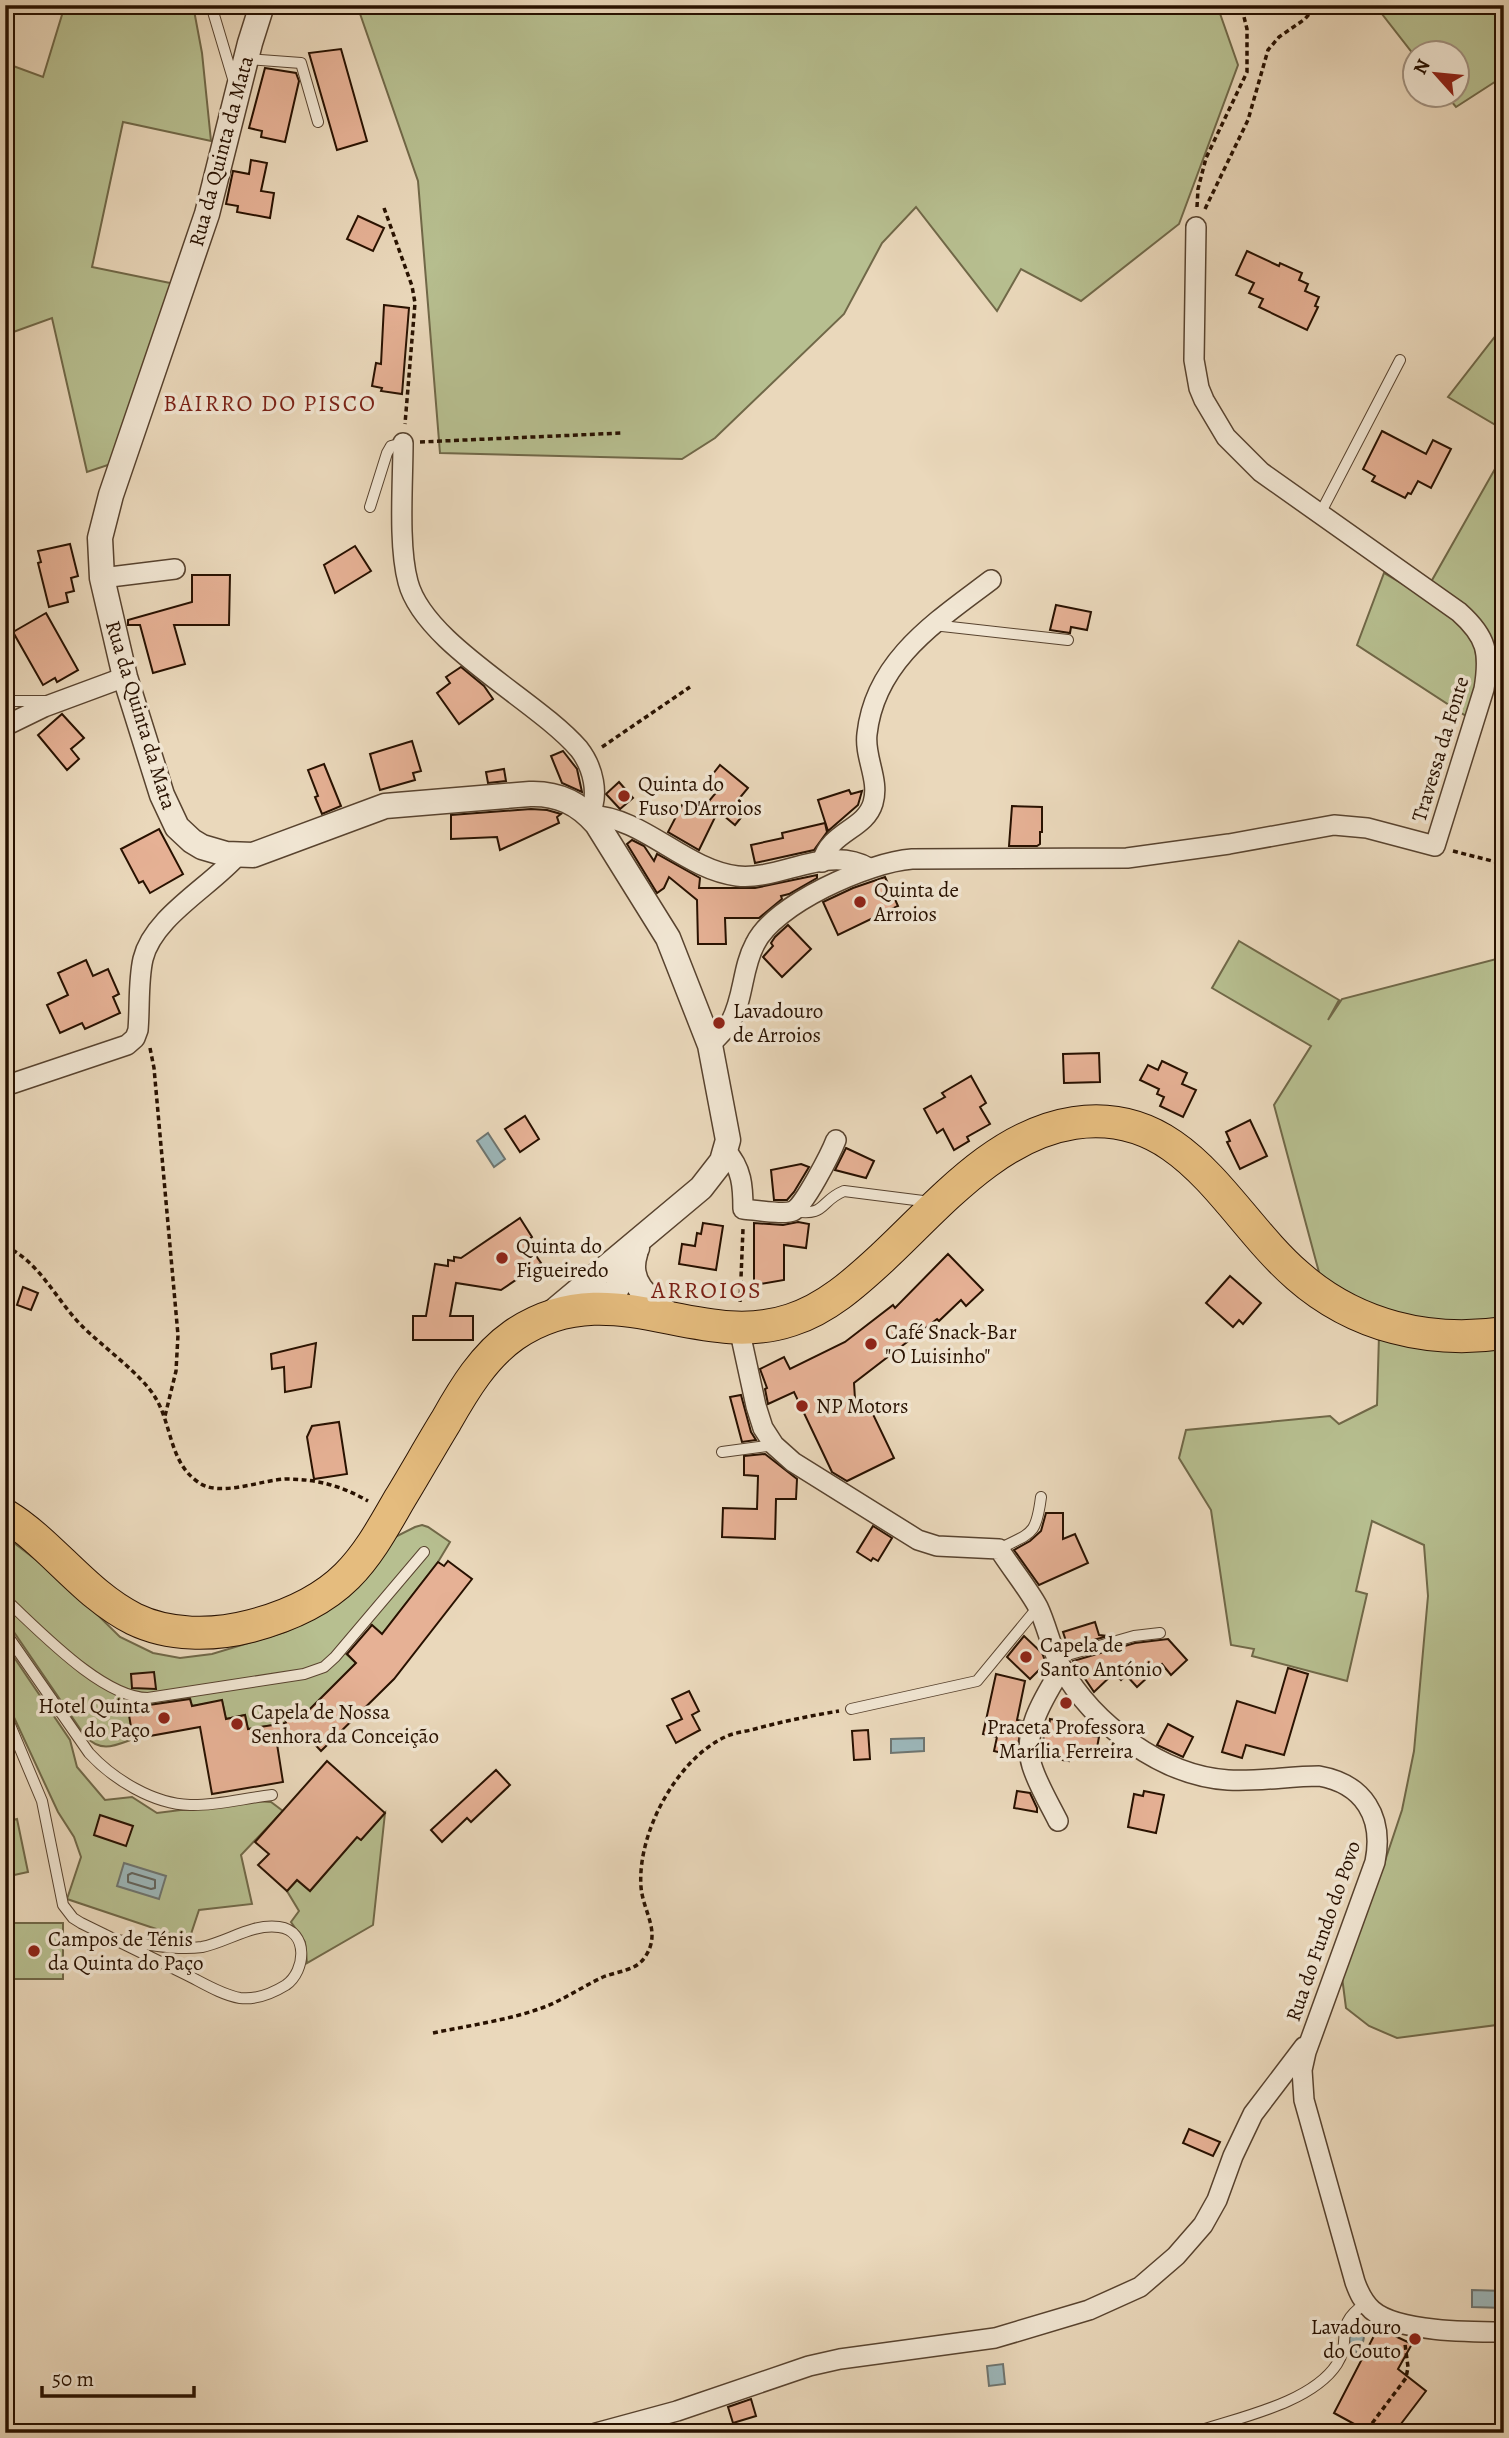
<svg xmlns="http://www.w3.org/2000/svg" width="1509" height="2438" font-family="Alegreya,serif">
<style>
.green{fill:#b7bf90;stroke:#706848;stroke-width:2}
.water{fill:#9cb7ba;stroke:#6e7570;stroke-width:2}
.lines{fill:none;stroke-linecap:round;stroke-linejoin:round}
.shore{stroke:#62645d;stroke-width:2}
.building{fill:#e6b195;stroke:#281100;stroke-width:2}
.service-casing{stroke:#58432f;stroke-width:12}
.minor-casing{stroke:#58432f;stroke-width:22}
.tertiary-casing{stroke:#58432f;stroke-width:27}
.primary-casing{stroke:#281100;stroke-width:34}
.path{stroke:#281100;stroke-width:3.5;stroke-dasharray:5 3.5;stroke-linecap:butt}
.service{stroke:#f1e6d3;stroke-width:10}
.minor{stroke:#f1e6d3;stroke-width:19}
.tertiary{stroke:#f1e6d3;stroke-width:24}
.primary{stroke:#e5bc7e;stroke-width:32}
.poi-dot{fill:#8f2418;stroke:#f1e6d3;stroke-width:2.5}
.labels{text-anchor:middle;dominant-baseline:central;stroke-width:7;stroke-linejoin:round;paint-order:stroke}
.street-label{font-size:21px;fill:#281100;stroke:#f1e6d3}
.poi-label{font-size:21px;fill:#281100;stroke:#f1e6d3;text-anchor:start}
.neighbourhood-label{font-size:23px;letter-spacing:2px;fill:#7a1f14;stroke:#f1e6d3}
.quarter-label{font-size:24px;letter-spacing:2px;fill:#7a1f14;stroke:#f1e6d3}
</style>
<rect width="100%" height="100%" fill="#ead8bb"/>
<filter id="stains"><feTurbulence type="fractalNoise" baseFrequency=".00286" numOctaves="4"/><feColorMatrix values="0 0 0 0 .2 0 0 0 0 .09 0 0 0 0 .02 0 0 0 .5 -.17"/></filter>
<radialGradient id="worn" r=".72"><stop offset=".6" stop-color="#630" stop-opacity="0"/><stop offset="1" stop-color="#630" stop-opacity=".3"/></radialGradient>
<g class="green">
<path d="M65 5H193L202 53 211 141 123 122 92 267 175 284 111 464 87 472 52 318 5 335V63L43 77Z"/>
<path d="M357 5H1217L1238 65 1179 224 1081 301 1021 269 997 311 916 207 882 243 844 314 715 438 682 459 440 453 418 181Z"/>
<path d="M1375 5H1504V76L1456 107 1446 95 1456 94V52H1414V55Z"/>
<path d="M1504 325V430L1448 397Z"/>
<path d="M1504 453V642L1500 641 1466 716 1357 645 1384 573 1423 596Z"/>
<path d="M1239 941 1339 1000 1328 1020 1342 999 1504 957V1321L1459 1325 1379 1310 1320 1276 1274 1105 1311 1046 1212 988Z"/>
<path d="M1379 1335 1504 1346V2024L1397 2038 1369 2026 1346 2008 1342 1977 1353 1938 1385 1861 1402 1810 1414 1751 1428 1596 1424 1545 1372 1521 1356 1591 1367 1594 1347 1681 1252 1656 1254 1649 1231 1645 1211 1510 1179 1458 1186 1430 1330 1416 1339 1424 1377 1405Z"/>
<path d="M422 1525 428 1527 450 1542 438 1562 382 1634 369 1623 344 1652 356 1663 304 1715 286 1718V1723L248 1729 245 1715 226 1719 222 1701 192 1706 190 1698 129 1709 133 1739C114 1746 101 1753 85 1736L5 1619V1536L61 1579 120 1637 153 1653 180 1658 212 1654 285 1632 313 1619 393 1538 415 1527Z"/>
<path d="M5 1644 70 1740 77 1767 105 1800 132 1797 157 1813 253 1801 271 1802 283 1811 241 1855 252 1904 199 1910 189 1940 67 1899 81 1857 74 1837 58 1812 5 1698Z"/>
<path d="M385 1813 373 1925 307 1963 305 1942 291 1922 299 1911 287 1891 297 1880 310 1891 357 1837 361 1840Z"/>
<path d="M17 1819 28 1872 5 1877V1822Z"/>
<rect x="5" y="1923" width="58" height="56"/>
</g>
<g class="water">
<path d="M488 1133 505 1159 494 1167 477 1141Z"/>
<path d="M924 1738V1751L891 1753V1739Z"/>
<path d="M124 1863 166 1876 159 1899 117 1886Z"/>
<path d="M1472 2290 1504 2291V2308L1472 2307Z"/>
<path d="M1352 2323 1366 2326 1363 2342 1353 2357 1349 2339Z"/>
<path d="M1003 2364 1005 2384 989 2386 987 2366Z"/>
</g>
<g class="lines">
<path class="shore" d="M132 1873 155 1880V1888L151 1889 128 1882V1875Z"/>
</g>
<g class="building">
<path d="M341 49 367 141 337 150 309 53Z"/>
<path d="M265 68 296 73 299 81 285 142 261 137 262 131 249 128Z"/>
<path d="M251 160 267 163 261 191 274 193 270 218 237 212 238 206 226 204 233 171 249 174Z"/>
<path d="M358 216 384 228 373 251 347 239Z"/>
<path d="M1247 251 1279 266 1280 263 1302 273 1299 280 1308 284 1305 291 1319 297 1315 306 1318 307 1307 330 1259 307 1263 299 1249 293 1254 283 1236 275Z"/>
<path d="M384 305 409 308 402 394 381 391 382 388 372 386 376 363 381 364Z"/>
<path d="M1382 431 1426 454 1433 440 1451 449 1431 488 1418 481 1411 494 1408 493 1405 498 1372 481 1375 476 1363 469Z"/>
<path d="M70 544 78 576 71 578 74 591 66 593 68 602 49 607 38 563 41 562 38 551Z"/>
<path d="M355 546 371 571 335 593 324 565Z"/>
<path d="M192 575H230L229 625H174L185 664 153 673 140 625H128V620L192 602Z"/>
<path d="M1056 605 1091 612 1087 630 1071 627 1070 633 1050 630Z"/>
<path d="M46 613 78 670 57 682 55 678 43 685 13 632Z"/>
<path d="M461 667 484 686 493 699 459 724 437 693 450 683 446 677Z"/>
<path d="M62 714 84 738 71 749 79 759 67 770 38 735Z"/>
<path d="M412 741 421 771 413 773 415 780 380 790 370 754Z"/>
<path d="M563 751 577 769 582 792 562 783 551 756Z"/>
<path d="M324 764 341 806 322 814 315 797 318 796 308 770Z"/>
<path d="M720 765 748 788 738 800 748 809 735 825 718 811 699 850 668 832 682 805 699 813 720 788 709 779Z"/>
<path d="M504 769 506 781 488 783 486 772Z"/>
<path d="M619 782 633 798 620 809 606 794Z"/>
<path d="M849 790 851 794 862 791 858 805 828 831 818 800Z"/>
<path d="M1012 806 1042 807V832H1040V844L1037 846H1009Z"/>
<path d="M531 809 547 810 561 814 557 817 559 823 500 850 497 837 451 839V815Z"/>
<path d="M825 823 827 832 814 850 755 863 751 845 783 838 782 833Z"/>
<path d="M159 829 183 874 150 893 143 881 139 883 121 849Z"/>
<path d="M632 840 644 846 654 861 657 854 700 878 699 888H755L817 875V878L789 894 781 896 782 899 759 918H725L726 944H698L697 900 669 877 664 888 657 893 627 844Z"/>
<path d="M885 877 898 906 838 935 823 902 853 888Z"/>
<path d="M788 925 811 949 782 977 763 957 773 946 771 943 775 937Z"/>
<path d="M86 960 93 976 108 969 119 994 113 997 120 1013 85 1029 82 1023 60 1033 47 1005 68 995 58 973Z"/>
<path d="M1099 1053 1100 1082 1064 1083 1063 1054Z"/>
<path d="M1162 1061 1187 1073 1182 1084 1196 1090 1183 1117 1160 1106 1164 1097 1157 1094 1159 1089 1140 1080 1148 1065 1158 1070Z"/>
<path d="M971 1076 986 1103 980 1107 990 1124 967 1137 969 1141 954 1150 943 1129 937 1133 924 1109 945 1097 942 1093Z"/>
<path d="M525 1116 539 1139 520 1152 505 1129Z"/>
<path d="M1250 1120 1267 1156 1240 1169 1227 1142 1230 1141 1226 1132Z"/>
<path d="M846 1148 874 1161 866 1178 835 1170Z"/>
<path d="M801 1164 809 1167 794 1192 787 1200H774L771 1170Z"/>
<path d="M520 1218 532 1237 526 1241 541 1263 501 1290 456 1283 450 1316H473V1340H413V1316H426L435 1264 448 1266V1260L454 1261V1257L461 1258Z"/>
<path d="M798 1222 809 1224 806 1248 784 1245V1280L754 1285V1223L783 1225Z"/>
<path d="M703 1223 723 1226 716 1270 679 1264 682 1244 695 1246 697 1233 701 1234Z"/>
<path d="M948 1254 983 1290 966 1306 961 1300 939 1321 937 1319 854 1383 856 1415 870 1408 894 1458 847 1481 832 1472 794 1392 768 1404 765 1389 767 1388 760 1369 784 1357 790 1369 845 1342 893 1305 895 1308Z"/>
<path d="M1230 1276 1261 1303 1243 1324 1239 1320 1233 1327 1206 1303Z"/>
<path d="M23 1287 38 1293 31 1310 17 1305Z"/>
<path d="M316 1343 311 1387 285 1392 284 1367 272 1369 271 1354Z"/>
<path d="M741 1395 751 1432 756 1440 742 1442 730 1397Z"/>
<path d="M339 1422 347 1474 314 1479 307 1437 312 1426Z"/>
<path d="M765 1454 797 1479 796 1499H776L775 1539 722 1537 723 1508 757 1509 758 1476 744 1475V1456Z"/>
<path d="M1046 1513H1063V1539L1075 1534 1088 1563 1039 1585 1014 1550 1030 1541 1041 1531Z"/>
<path d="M873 1526 892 1538 878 1561 873 1558 871 1561 857 1552Z"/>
<path d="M448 1561 472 1579 394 1679 321 1751 309 1738 277 1744 283 1782 212 1794 200 1727 133 1739 128 1709 134 1708 133 1703 149 1705 190 1699 192 1706 222 1700 226 1719 245 1715 248 1729 286 1723 285 1718 304 1715 356 1663 347 1654 372 1625 382 1634 438 1562 444 1566Z"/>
<path d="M1095 1622 1099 1635 1108 1636 1068 1647 1063 1632Z"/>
<path d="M1024 1636 1042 1653 1046 1663 1030 1679 1007 1657Z"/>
<path d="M1168 1639 1187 1660 1171 1675 1162 1664 1137 1687 1126 1675 1121 1680 1114 1673 1094 1692 1073 1661 1135 1643Z"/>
<path d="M1288 1668 1308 1674 1284 1755 1246 1745 1242 1758 1222 1752 1237 1701 1275 1713Z"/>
<path d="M154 1672 156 1689 132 1688 131 1674Z"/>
<path d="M996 1674 1025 1681 1017 1720 1022 1721 1017 1752 1011 1751 1010 1755 994 1751 997 1737 983 1734Z"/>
<path d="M689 1691 699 1711 692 1715 700 1730 676 1743 667 1726 682 1719 672 1699Z"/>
<path d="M1050 1719 1080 1724 1078 1734 1099 1737 1095 1758 1070 1754 1069 1761 1043 1757 1044 1731 1046 1726 1049 1727Z"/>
<path d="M1168 1724 1193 1737 1183 1757 1157 1745Z"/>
<path d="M868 1730 870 1759 854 1760 852 1731Z"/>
<path d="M327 1761 385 1813 361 1840 357 1837 310 1891 297 1880 287 1891 258 1865 269 1854 255 1842Z"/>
<path d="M496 1770 510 1785 471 1822 467 1818 442 1842 431 1830Z"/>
<path d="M1017 1791 1030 1793 1037 1808V1812L1014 1808Z"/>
<path d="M1144 1791 1164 1795 1156 1833 1128 1827 1134 1794 1143 1796Z"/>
<path d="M100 1815 133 1826 126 1846 94 1835Z"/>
<path d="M1189 2129 1220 2142 1213 2156 1183 2143Z"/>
<path d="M1378 2328 1412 2344 1398 2369 1426 2391 1394 2433 1367 2431 1334 2413Z"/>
<path d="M751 2399 756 2416 733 2423 728 2407Z"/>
</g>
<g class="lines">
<g class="service-casing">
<g id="service">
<path d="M211 5 234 82"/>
<path d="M248 59 301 63 318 122"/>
<path d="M370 507 387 453 391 446 403 443"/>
<path d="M1321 512 1400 360"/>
<path d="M933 625 1068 640"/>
<path d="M5 701H47"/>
<path d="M793 1211C827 1217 819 1201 844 1191L931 1202"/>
<path d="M722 1452 774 1445"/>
<path d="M999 1549C1032 1532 1036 1536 1041 1497"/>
<path d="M5 1599C38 1629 102 1698 148 1698L304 1674 324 1667 335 1657 424 1552"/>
<path d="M5 1632 89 1753C113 1779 153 1804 190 1805 216 1806 245 1798 272 1795"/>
<path d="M1057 1658 1134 1636 1160 1633"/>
<path d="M851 1709 977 1681 1038 1607"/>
<path d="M5 1713 42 1801 63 1905 73 1918 81 1923C116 1940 151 1957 187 1975 203 1983 222 1995 240 1998 256 2000 273 1993 286 1985 306 1971 309 1931 279 1927 253 1923 227 1942 202 1947 175 1951 143 1943 116 1940"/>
<path d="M1193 2433C1236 2418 1311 2404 1337 2364 1353 2339 1332 2326 1365 2304"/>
</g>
</g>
<g class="minor-casing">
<g id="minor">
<path d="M403 443C403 483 398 545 408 582 424 644 537 700 579 749 593 767 600 795 589 815 644 817 683 869 737 876 780 881 827 844 869 868"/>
<path d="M102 578 175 569"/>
<path d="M5 726 44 707 125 677"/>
<path d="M822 862C830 831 865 830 873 803 880 780 864 757 867 734 875 660 937 621 991 580"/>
<path d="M710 1045C717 1037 726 1030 731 1021 744 997 742 968 755 944 774 904 869 862 912 859L1127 858 1229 844 1334 825 1367 828 1435 846 1484 689C1490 653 1487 637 1459 612L1261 472 1226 437 1204 400 1199 388 1194 360 1196 227"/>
<path d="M5 1086 127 1045 135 1038 138 1030C140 1007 138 981 143 959 153 917 210 887 238 855"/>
<path d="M726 1151C742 1168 743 1187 743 1209 755 1210 784 1215 793 1211 804 1206 831 1153 836 1140"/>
<path d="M739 1328 756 1406 763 1428 774 1445 793 1462 918 1540 937 1546 999 1549C1011 1568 1027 1587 1038 1607 1047 1626 1051 1648 1061 1667 1093 1724 1162 1776 1228 1780 1258 1782 1289 1776 1319 1776 1364 1784 1384 1817 1375 1862L1306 2052 1302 2070 1304 2100 1355 2282C1359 2293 1363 2302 1372 2310 1397 2332 1470 2332 1504 2332"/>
<path d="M1058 1821C1049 1803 1038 1785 1032 1766 1021 1732 1045 1696 1062 1668"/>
<path d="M596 2433 677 2411 809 2366 840 2359 995 2338 1089 2310 1140 2287 1176 2256 1203 2225 1217 2200 1233 2156 1253 2114 1304 2047"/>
</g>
</g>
<g class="tertiary-casing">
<g id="tertiary">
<path d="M262 5 250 43 207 214 111 495 100 538 102 578 125 677 162 795 177 827 192 841 202 847 226 854 253 855 385 806 530 794C558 793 579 803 597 824L668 938 710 1045 728 1140 722 1161 701 1188 548 1316"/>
<path d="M635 1254C625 1285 652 1301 674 1318"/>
<path d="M600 1293 601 1300 607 1308 637 1248"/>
</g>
</g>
<g class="primary-casing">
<path id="primary" d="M5 1515C52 1544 84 1594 134 1619 169 1636 213 1636 251 1626 285 1617 322 1601 347 1576 369 1554 384 1526 399 1500 415 1474 430 1447 446 1421 464 1389 484 1356 514 1335 611 1269 696 1352 791 1320 826 1309 855 1283 882 1258 937 1207 995 1135 1074 1123 1186 1106 1228 1216 1298 1276 1355 1326 1429 1344 1504 1333"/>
</g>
<g class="path">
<path d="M1197 207 1198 189 1206 158 1247 72V29L1241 5"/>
<path d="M384 208 412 286 415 303 405 424"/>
<path d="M1205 209 1248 120 1268 50 1279 37 1305 19 1317 5"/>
<path d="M420 442 623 433"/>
<path d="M602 747 690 687"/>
<path d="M1453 851 1504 864"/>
<path d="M150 1048 154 1068 178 1335 176 1371 165 1416"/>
<path d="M5 1246C40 1262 56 1300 82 1326 103 1347 141 1374 155 1397 172 1424 169 1462 198 1482 219 1498 260 1480 286 1479 317 1479 342 1486 368 1501"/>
<path d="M740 1302 743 1229"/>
<path d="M433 2033C471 2025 511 2020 547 2006 566 1998 584 1986 603 1977 618 1971 636 1971 645 1957 662 1932 643 1912 641 1887 637 1834 676 1760 725 1737 733 1733 742 1732 751 1730 780 1722 809 1716 839 1711"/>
<path d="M1367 2430 1406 2378 1408 2367 1405 2344"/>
</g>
<use href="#service" class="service"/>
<use href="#minor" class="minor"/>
<use href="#tertiary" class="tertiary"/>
<use href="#primary" class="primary"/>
</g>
<g class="poi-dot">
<circle cx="624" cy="796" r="7"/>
<circle cx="860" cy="902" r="7"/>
<circle cx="719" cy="1023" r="7"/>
<circle cx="502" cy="1258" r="7"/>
<circle cx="871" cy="1344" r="7"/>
<circle cx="802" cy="1406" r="7"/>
<circle cx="1026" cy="1657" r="7"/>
<circle cx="1066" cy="1703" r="7"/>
<circle cx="164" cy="1718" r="7"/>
<circle cx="237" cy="1724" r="7"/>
<circle cx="34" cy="1951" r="7"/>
<circle cx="1415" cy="2339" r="7"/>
</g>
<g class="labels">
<g class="street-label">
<text transform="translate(221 151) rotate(-75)">Rua da Quinta da Mata</text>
<text transform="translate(141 715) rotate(73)">Rua da Quinta da Mata</text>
<text transform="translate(1440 749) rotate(-73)">Travessa da Fonte</text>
<text transform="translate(1323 1931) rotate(-71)">Rua do Fundo do Povo</text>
</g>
<g class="poi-label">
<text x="638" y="784">Quinta do<tspan x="638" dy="24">Fuso D'Arroios</tspan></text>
<text x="874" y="890">Quinta de<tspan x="874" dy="24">Arroios</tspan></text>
<text x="733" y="1011">Lavadouro<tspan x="733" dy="24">de Arroios</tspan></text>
<text x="516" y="1246">Quinta do<tspan x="516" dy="24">Figueiredo</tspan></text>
<text x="885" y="1332">Café Snack-Bar<tspan x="885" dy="24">"O Luisinho"</tspan></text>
<text x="816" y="1406">NP Motors</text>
<text x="1040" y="1645">Capela de<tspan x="1040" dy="24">Santo António</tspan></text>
<text x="150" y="1706" text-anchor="end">Hotel Quinta<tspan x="150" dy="24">do Paço</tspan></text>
<text x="251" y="1712">Capela de Nossa<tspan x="251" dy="24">Senhora da Conceição</tspan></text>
<text x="1066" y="1727" text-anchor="middle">Praceta Professora<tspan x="1066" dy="24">Marília Ferreira</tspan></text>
<text x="48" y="1939">Campos de Ténis<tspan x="48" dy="24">da Quinta do Paço</tspan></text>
<text x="1401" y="2327" text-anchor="end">Lavadouro<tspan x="1401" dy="24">do Couto</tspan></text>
</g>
<g class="neighbourhood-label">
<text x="270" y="403">BAIRRO DO PISCO</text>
</g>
<g class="quarter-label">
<text x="707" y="1290">ARROIOS</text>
</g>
</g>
<rect width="1509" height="2438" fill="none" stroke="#ead8bb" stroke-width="28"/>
<rect x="7" y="7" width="1495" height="2424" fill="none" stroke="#281100" stroke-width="3.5"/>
<rect x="14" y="14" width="1481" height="2410" fill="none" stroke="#281100" stroke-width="2"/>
<g transform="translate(1436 74) rotate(297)"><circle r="33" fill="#f1e6d3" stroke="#a1917f" stroke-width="2"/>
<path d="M0-5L12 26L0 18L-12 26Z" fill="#8f2418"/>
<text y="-10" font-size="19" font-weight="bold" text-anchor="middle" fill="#281100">N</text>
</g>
<path d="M42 2386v10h152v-10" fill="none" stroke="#281100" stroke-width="3.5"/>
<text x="52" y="2386" font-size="21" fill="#281100" stroke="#f1e6d3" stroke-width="5" paint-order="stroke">50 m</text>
<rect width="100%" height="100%" filter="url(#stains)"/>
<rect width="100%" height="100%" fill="url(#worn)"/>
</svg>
